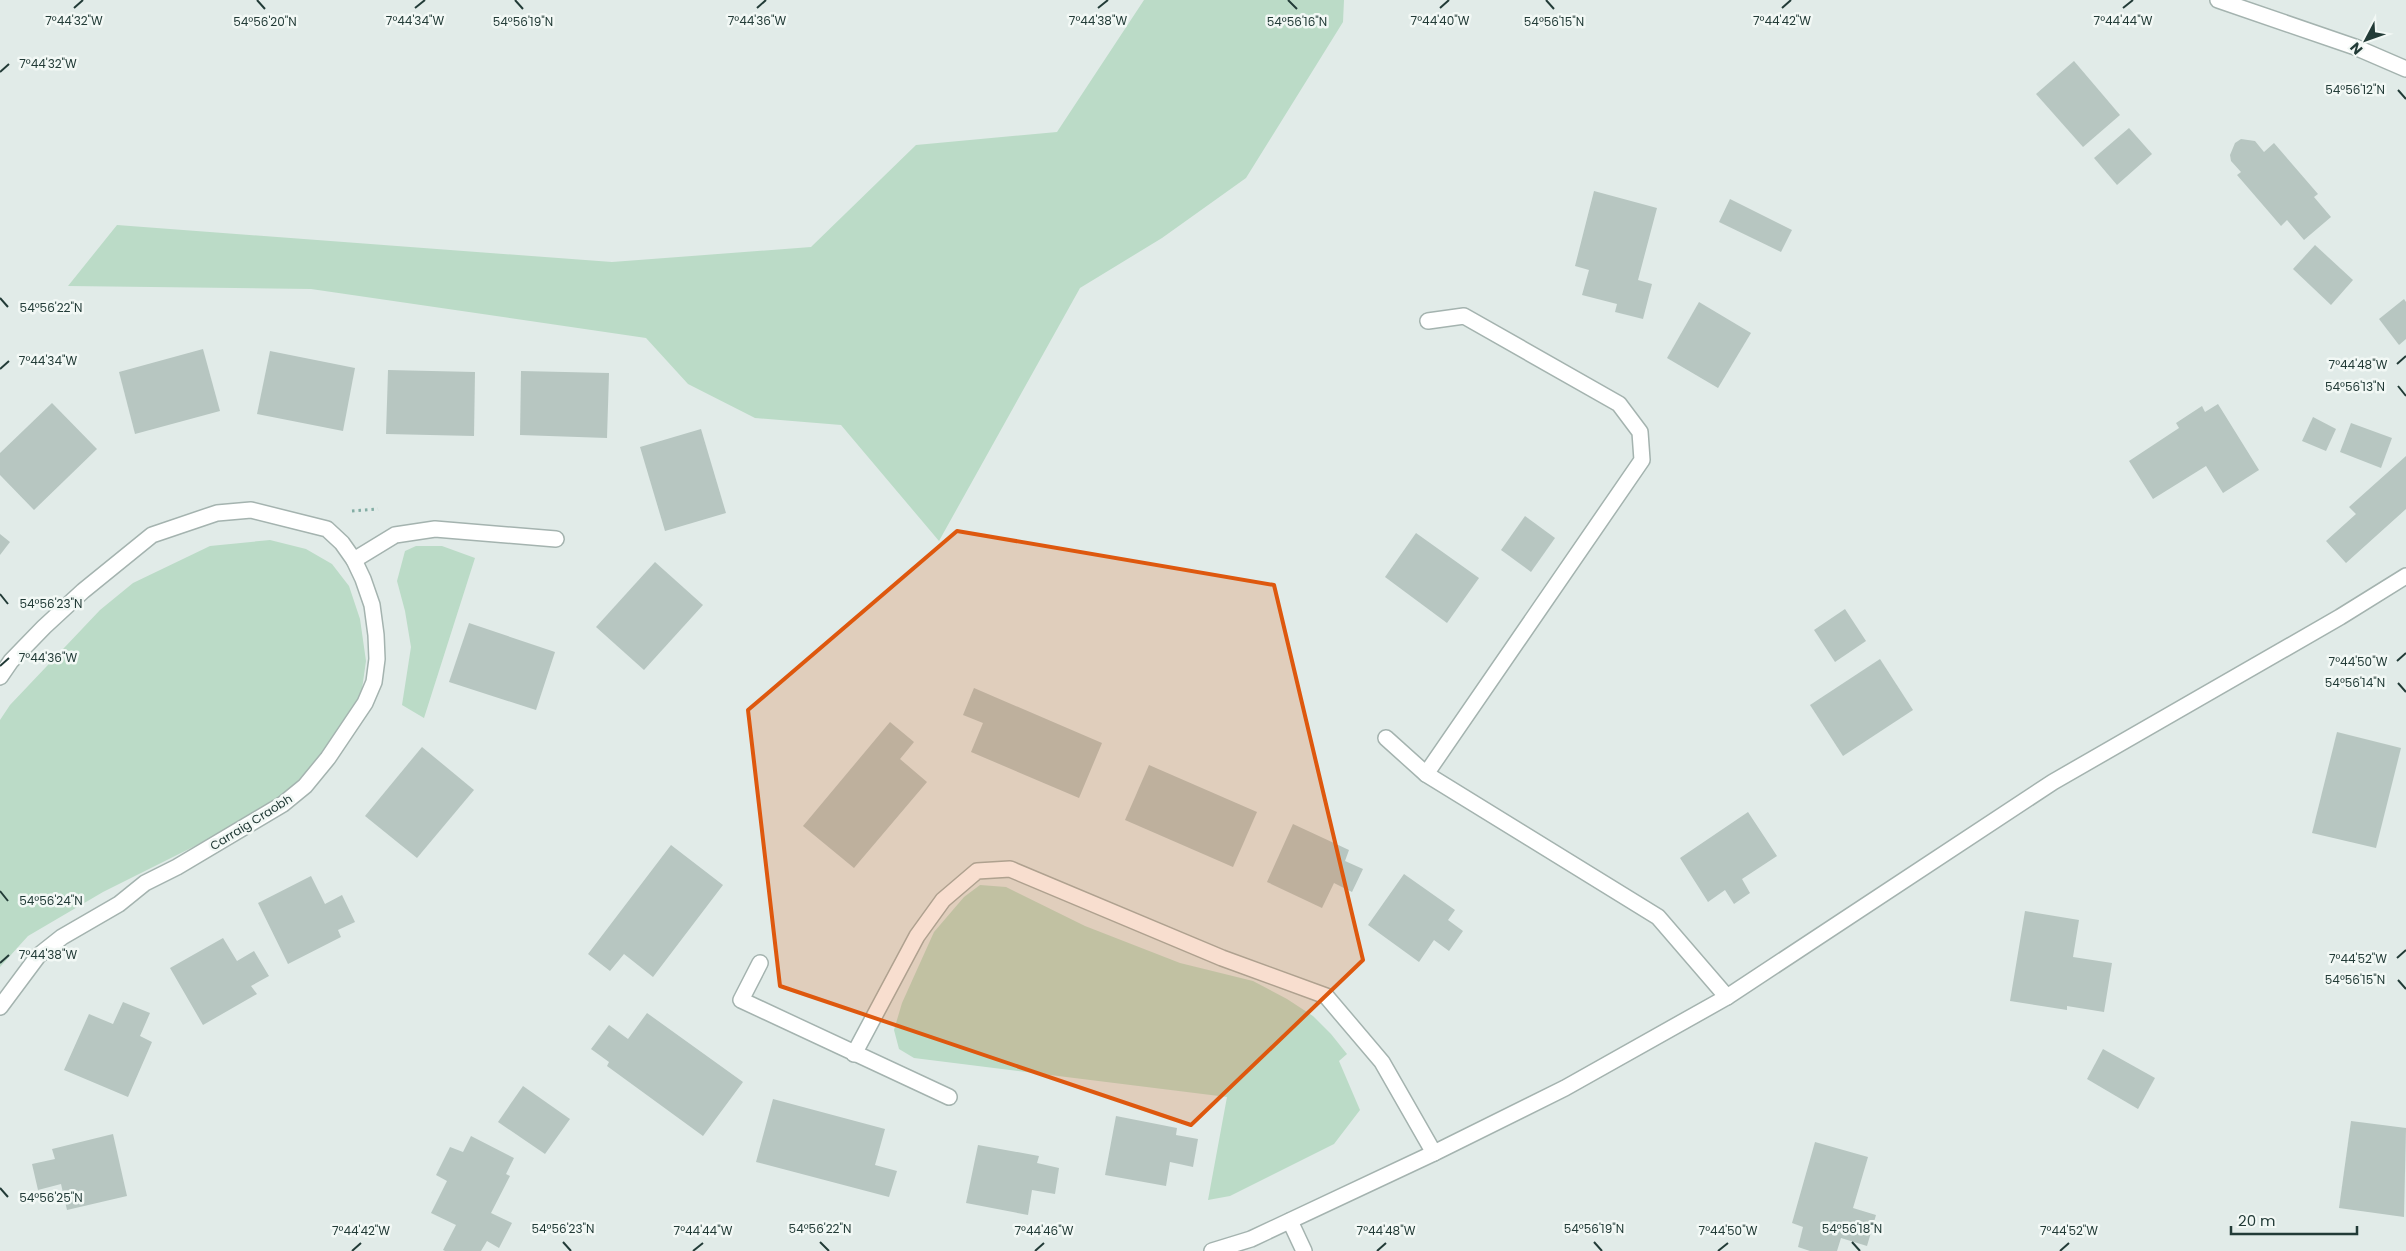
<svg xmlns="http://www.w3.org/2000/svg" width="2406" height="1251" font-family="Poppins,sans-serif">
<style>
.green{fill:#bbdbc7}
.building{fill:#b7c6c1}
.lines{fill:none;stroke-linecap:round;stroke-linejoin:round}
.service-casing{stroke:#a4b3af;stroke-width:18}
.minor-casing{stroke:#a4b3af;stroke-width:18}
.path{stroke:#83ada4;stroke-width:3;stroke-dasharray:2.5 4;stroke-linecap:butt}
.service{stroke:#fff;stroke-width:15}
.minor{stroke:#fff;stroke-width:15}
.marked{fill:#de580e;fill-opacity:0.2;stroke:#de580e;stroke-width:4;stroke-linejoin:round}
.ticks{fill:none;stroke:#223b37;stroke-width:2}
.labels{text-anchor:middle;dominant-baseline:central;stroke-width:5;stroke-linejoin:round;paint-order:stroke}
.street-label{font-size:12px;fill:#223b37;stroke:#f2f8f5}
.ticks-label{font-size:12px;text-anchor:middle;fill:#223b37;stroke:#f2f8f5;stroke-width:5;stroke-linejoin:round;paint-order:stroke}
</style>
<rect width="100%" height="100%" fill="#e1ebe8"/>
<g class="green">
<path d="M1144 0H1344L1343 22 1246 178 1162 238 1080 288 939 541 841 425 755 418 688 384 646 338 311 289 68 286 117 225 612 262 811 247 916 145 1057 132Z"/>
<path d="M270 540 306 549 332 564 349 586 360 619 366 661 361 696 340 735 279 801 197 845 103 892 28 936 0 967V720L10 705 100 610 133 583 210 546Z"/>
<path d="M416 546H442L475 558 424 718 402 705 411 647 405 611 397 581 405 551Z"/>
<path d="M980 885 1006 887 1085 926 1180 963 1253 981 1287 999 1313 1016 1331 1034 1347 1054 1339 1061 1360 1110 1334 1144 1230 1196 1208 1200 1227 1097 914 1058 899 1049 894 1030 902 1003 934 932 964 897Z"/>
</g>
<g class="building">
<path d="M2074 61 2120 115 2083 147 2036 94Z"/>
<path d="M2129 128 2152 154 2117 185 2094 158Z"/>
<path d="M2241 139 2255 141 2264 152 2274 143 2318 194 2314 197 2331 217 2304 240 2287 220 2281 226 2237 175 2241 172 2231 161 2230 155 2235 143Z"/>
<path d="M1594 191 1657 208 1638 280 1652 284 1643 319 1615 312 1617 304 1582 295 1589 270 1575 266Z"/>
<path d="M1730 199 1792 230 1781 252 1719 222Z"/>
<path d="M2315 245 2353 280 2331 305 2293 269Z"/>
<path d="M2404 299 2406 302V339L2399 345 2379 319Z"/>
<path d="M1699 302 1751 333 1718 388 1667 358Z"/>
<path d="M203 349 220 411 135 434 119 372Z"/>
<path d="M270 351 355 368 343 431 257 414Z"/>
<path d="M388 370 475 372 474 436 386 434Z"/>
<path d="M521 371 609 373 607 438 520 435Z"/>
<path d="M52 403 97 449 34 510 0 475V453Z"/>
<path d="M2218 404 2259 470 2223 493 2206 466 2153 499 2129 461 2179 428 2176 423 2202 406 2205 412Z"/>
<path d="M2313 417 2336 429 2326 451 2302 441Z"/>
<path d="M2351 423 2392 438 2381 468 2340 452Z"/>
<path d="M701 429 726 513 665 531 640 447Z"/>
<path d="M2406 456V509L2346 563 2326 541 2356 514 2349 507Z"/>
<path d="M1525 516 1555 538 1531 572 1501 550Z"/>
<path d="M1416 533 1479 578 1447 623 1385 577Z"/>
<path d="M0 534 10 542 0 555Z"/>
<path d="M655 562 703 605 644 670 596 627Z"/>
<path d="M1845 609 1866 641 1835 662 1814 630Z"/>
<path d="M469 623 555 652 536 710 449 682Z"/>
<path d="M1880 659 1913 710 1843 756 1810 705Z"/>
<path d="M974 688 1102 743 1079 798 971 752 983 723 963 715Z"/>
<path d="M890 722 914 742 900 759 927 782 854 868 803 826Z"/>
<path d="M2337 732 2401 748 2376 848 2312 833Z"/>
<path d="M422 747 474 790 417 858 365 816Z"/>
<path d="M1149 765 1257 812 1233 867 1125 820Z"/>
<path d="M1748 812 1777 856 1742 879 1750 893 1734 904 1725 890 1708 902 1680 858Z"/>
<path d="M1293 824 1349 850 1345 861 1363 869 1352 892 1334 883 1322 908 1267 882Z"/>
<path d="M671 845 723 885 653 977 624 954 610 971 588 954Z"/>
<path d="M1404 874 1455 910 1448 920 1463 931 1449 951 1434 940 1419 962 1368 925Z"/>
<path d="M311 876 325 904 342 895 355 922 338 930 341 937 288 964 258 903Z"/>
<path d="M2025 911 2079 920 2073 957 2112 963 2104 1012 2067 1006V1010L2010 1001Z"/>
<path d="M223 938 237 961 254 951 269 976 251 986 257 994 203 1025 170 968Z"/>
<path d="M123 1002 150 1013 140 1036 152 1042 128 1097 64 1070 89 1014 113 1024Z"/>
<path d="M647 1013 743 1082 703 1136 607 1066 609 1062 591 1049 609 1025 628 1039Z"/>
<path d="M2103 1049 2155 1078 2138 1109 2087 1079Z"/>
<path d="M523 1086 570 1119 545 1154 498 1122Z"/>
<path d="M773 1099 885 1129 875 1165 897 1171 889 1197 756 1162Z"/>
<path d="M1116 1116 1177 1128 1176 1135 1198 1139 1193 1167 1170 1162 1166 1186 1105 1175Z"/>
<path d="M2351 1121 2406 1128 2404 1217 2339 1208Z"/>
<path d="M113 1134 127 1196 67 1210 61 1184 38 1190 32 1164 55 1159 52 1149Z"/>
<path d="M471 1136 514 1158 506 1174 510 1176 491 1213 512 1223 499 1248 487 1241 481 1251H445L443 1250 456 1225 431 1213 447 1181 436 1175 450 1147 463 1152Z"/>
<path d="M1815 1142 1868 1157 1853 1208 1876 1215 1867 1246 1841 1238 1837 1251H1810L1798 1247 1803 1227 1792 1223Z"/>
<path d="M978 1145 1039 1156 1037 1163 1059 1168 1055 1194 1032 1190 1028 1215 966 1203Z"/>
</g>
<g class="lines">
<g class="service-casing">
<path id="service" d="M1426 774 1642 460 1640 432 1619 404 1464 316 1428 321"/>
</g>
<g class="minor-casing">
<g id="minor">
<path d="M2218 0 2355 47 2406 69"/>
<path d="M354 560 395 535 435 529 556 539"/>
<path d="M0 677 11 661 44 627 83 591 152 535 217 513 251 510 327 529 342 543 354 560 363 579 372 605 376 635 377 659 374 682 365 703 328 758 305 786 283 804 177 867 145 883 119 904 62 937 38 956 0 1007"/>
<path d="M1386 738 1426 774 1658 917 1727 997"/>
<path d="M760 963 741 1000 949 1097"/>
<path d="M854 1054 917 936 943 900 977 871 1010 869 1222 958 1326 996 1382 1062 1434 1153"/>
<path d="M1290 1221 1304 1251"/>
<path d="M1212 1251 1251 1239 1434 1153 1565 1088 1727 997 2053 782 2340 617 2406 576"/>
</g>
</g>
<path class="path" d="M352 511 378 509"/>
<use href="#service" class="service"/>
<use href="#minor" class="minor"/>
</g>
<path class="marked" d="M957 531 1274 585 1363 960 1191 1125 780 986 748 710Z"/>
<path class="ticks" d="M257 0 265 9M515 0 523 9M1288 0 1297 9M1546 0 1554 9M74 8 83 0M415 8 425 0M757 8 766 0M1098 8 1108 0M1440 8 1449 0M1782 8 1791 0M2123 8 2133 0M0 72 9 64M2398 90 2406 99M0 298 8 307M2397 364 2406 356M0 369 9 361M2398 386 2406 396M0 594 8 604M2397 661 2406 653M0 666 9 658M2398 683 2406 692M0 891 8 901M2397 958 2406 950M0 963 9 955M2398 980 2406 989M0 1188 8 1197M563 1242 571 1251M820 1242 829 1251M1594 1242 1602 1251M1852 1242 1860 1251M352 1251 361 1243M693 1251 703 1243M1035 1251 1044 1243M1377 1251 1386 1243M1718 1251 1728 1243M2060 1251 2069 1243"/>
<g class="labels">
<g class="street-label">
<text transform="translate(251 822) rotate(-32)">Carraig Craobh</text>
</g>
</g>
<g class="ticks-label">
<text x="74" y="25">7°44'32"W</text>
<text x="415" y="25">7°44'34"W</text>
<text x="757" y="25">7°44'36"W</text>
<text x="1098" y="25">7°44'38"W</text>
<text x="1440" y="25">7°44'40"W</text>
<text x="1782" y="25">7°44'42"W</text>
<text x="2123" y="25">7°44'44"W</text>
<text x="265" y="26">54°56'20"N</text>
<text x="523" y="26">54°56'19"N</text>
<text x="1297" y="26">54°56'16"N</text>
<text x="1554" y="26">54°56'15"N</text>
<text x="48" y="68">7°44'32"W</text>
<text x="2355" y="94">54°56'12"N</text>
<text x="51" y="312">54°56'22"N</text>
<text x="48" y="365">7°44'34"W</text>
<text x="2358" y="369">7°44'48"W</text>
<text x="2355" y="391">54°56'13"N</text>
<text x="51" y="608">54°56'23"N</text>
<text x="48" y="662">7°44'36"W</text>
<text x="2358" y="666">7°44'50"W</text>
<text x="2355" y="687">54°56'14"N</text>
<text x="51" y="905">54°56'24"N</text>
<text x="48" y="959">7°44'38"W</text>
<text x="2358" y="963">7°44'52"W</text>
<text x="2355" y="984">54°56'15"N</text>
<text x="51" y="1202">54°56'25"N</text>
<text x="563" y="1233">54°56'23"N</text>
<text x="820" y="1233">54°56'22"N</text>
<text x="1594" y="1233">54°56'19"N</text>
<text x="1852" y="1233">54°56'18"N</text>
<text x="361" y="1235">7°44'42"W</text>
<text x="703" y="1235">7°44'44"W</text>
<text x="1044" y="1235">7°44'46"W</text>
<text x="1386" y="1235">7°44'48"W</text>
<text x="1728" y="1235">7°44'50"W</text>
<text x="2069" y="1235">7°44'52"W</text>
</g>
<g transform="translate(2366 40) rotate(229)" stroke="#f2f8f5" stroke-width="4" paint-order="stroke">
<path d="M0-4L9 19L0 12L-9 19Z" fill="#223b37"/>
<text y="-8" font-size="14" font-weight="bold" text-anchor="middle" fill="#223b37">N</text>
</g>
<path d="M2231 1226v8h126v-8" fill="none" stroke="#223b37" stroke-width="2.5"/>
<text x="2238" y="1226" font-size="15" fill="#223b37" stroke="#f2f8f5" stroke-width="4" paint-order="stroke">20 m</text>
</svg>
